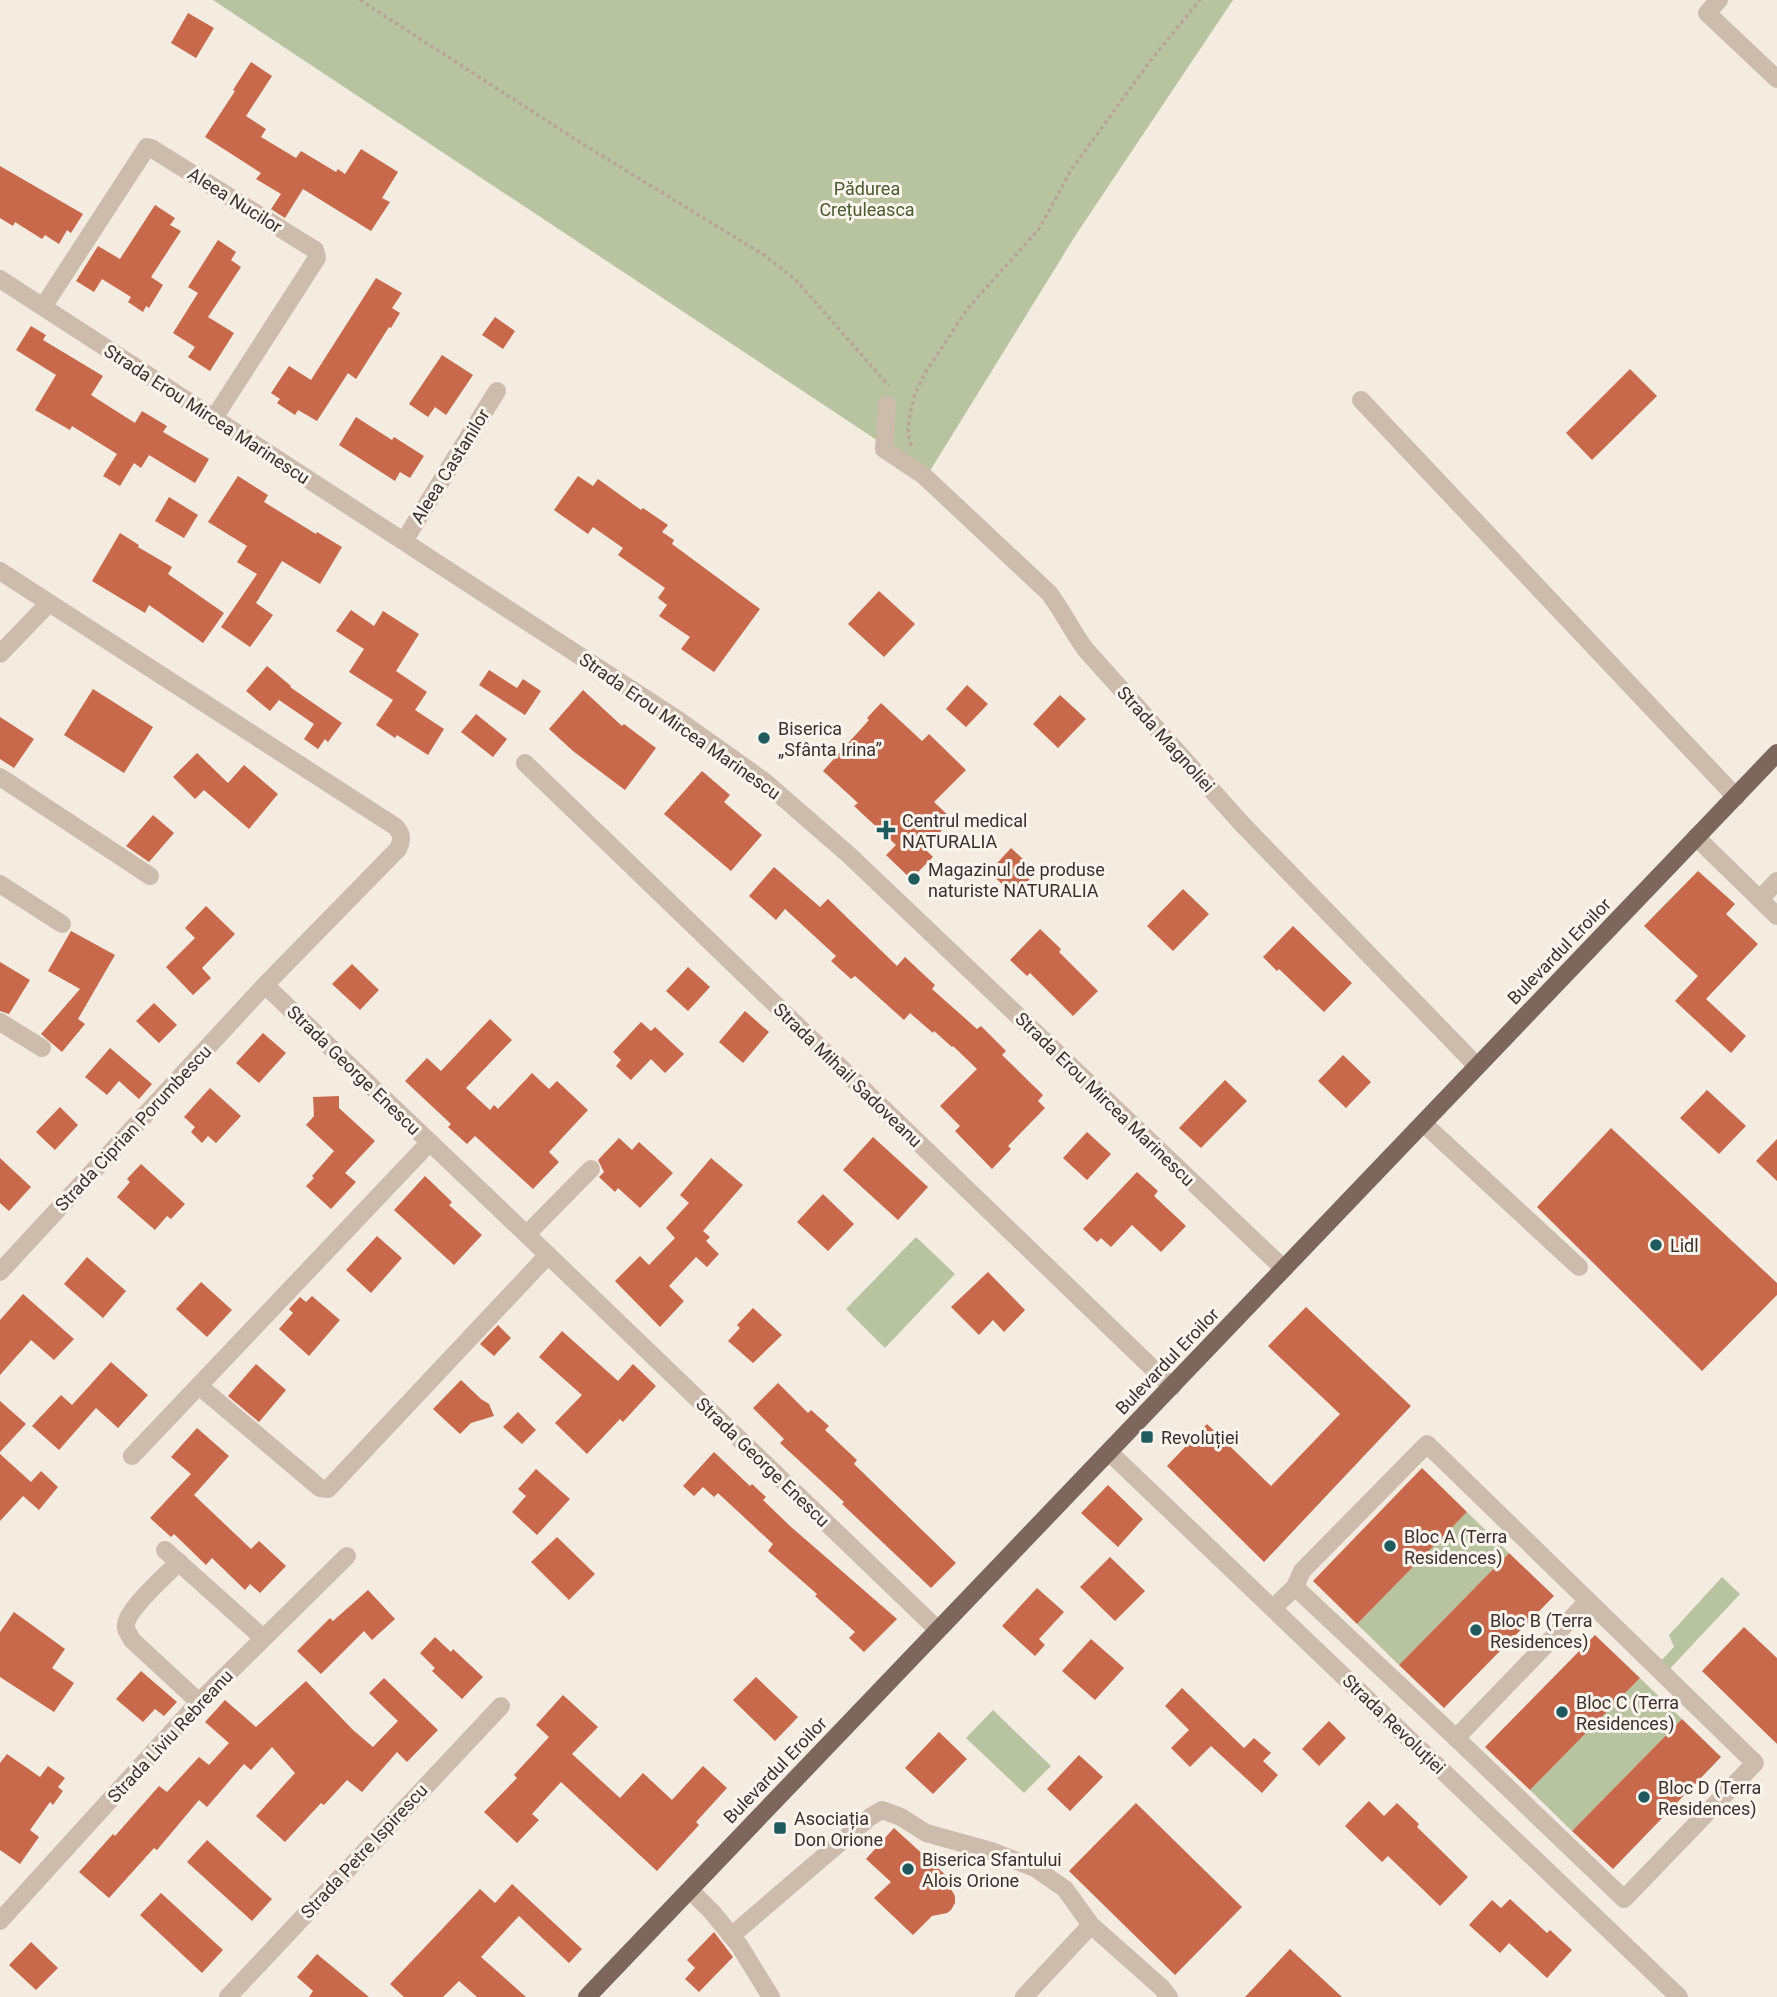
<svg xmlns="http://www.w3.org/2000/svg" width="1777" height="1997" font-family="Roboto,sans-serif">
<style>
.green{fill:#b8c4a0}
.building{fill:#c8694b}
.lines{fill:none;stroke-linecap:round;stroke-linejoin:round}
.path{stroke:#b9a596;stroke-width:3.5;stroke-dasharray:3.5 3.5;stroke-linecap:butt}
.minor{stroke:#cdbbac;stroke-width:18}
.major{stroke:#7d675c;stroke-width:18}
.poi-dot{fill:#1f5a5e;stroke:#fbf5ee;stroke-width:2.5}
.labels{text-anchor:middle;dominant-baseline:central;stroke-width:6;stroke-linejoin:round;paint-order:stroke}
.park-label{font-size:18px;fill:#4a5a2e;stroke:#fbf5ee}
.street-label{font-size:18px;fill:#3b302b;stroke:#fbf5ee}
.poi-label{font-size:18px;fill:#3b302b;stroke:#fbf5ee;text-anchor:start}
</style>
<rect width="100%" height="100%" fill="#f4ebe1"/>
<g class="green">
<path d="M213 0H1233L1077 233 928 474Z"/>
<path d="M916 1237 955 1274 885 1348 846 1309Z"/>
<path d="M1467 1512 1509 1553 1399 1665 1357 1624Z"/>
<path d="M1722 1577 1740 1594 1665 1674 1656 1666 1674 1647 1669 1635Z"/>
<path d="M1640 1678 1682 1719 1572 1831 1530 1790Z"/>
<path d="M993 1710 1051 1766 1024 1793 966 1738Z"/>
</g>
<g class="building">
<path d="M188 13 214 28 196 58 171 43Z"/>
<path d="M251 62 272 76 246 116 266 129 261 137 296 158 301 151 336 172 338 169 345 174 361 149 398 172 382 198 390 202 371 231 303 189 285 218 271 209 281 194 256 179 261 173 205 137 235 91 233 90Z"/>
<path d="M0 166 83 214 71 233 67 230 59 244 45 235 42 239 15 222 13 226 0 218Z"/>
<path d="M155 205 175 218 170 225 181 231 151 277 163 285 149 308 146 306 143 312 128 302 131 297 102 279 94 292 76 281 98 246 120 259Z"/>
<path d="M218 240 236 252 231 260 241 267 208 317 234 333 210 371 188 357 195 347 173 333 198 293 188 287Z"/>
<path d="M376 278 402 293 392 308 400 313 391 328 389 327 356 379 348 373 317 421 298 410 295 415 277 403 280 399 271 393 289 366 311 380Z"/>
<path d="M495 317 515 331 503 349 482 335Z"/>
<path d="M31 326 46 335 43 340 103 376 91 395 135 423 142 411 167 426 163 432 209 459 195 483 149 455 141 468 134 463 120 486 103 476 117 454 72 426 70 430 35 410 56 375 16 350Z"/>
<path d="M442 355 473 375 446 415 435 407 428 417 409 404Z"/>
<path d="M1630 369 1657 396 1592 460 1566 433Z"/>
<path d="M356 417 392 440 394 437 424 456 410 478 400 472 395 481 339 445Z"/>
<path d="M238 476 268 495 264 502 316 534 317 532 342 547 320 584 282 561 256 603 273 615 250 647 221 627 257 574 237 562 247 546 208 522Z"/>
<path d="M578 476 593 486 598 479 641 510 643 508 668 525 662 532 674 540 672 544 760 609 714 672 681 649 690 637 659 616 667 605 658 598 665 588 618 555 623 548 593 527 588 534 554 510Z"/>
<path d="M169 497 198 515 184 538 155 521Z"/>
<path d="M120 533 139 545 138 547 172 567 168 574 224 613 203 643 149 605 145 613 92 581Z"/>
<path d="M879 591 915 624 884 657 848 624Z"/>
<path d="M351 610 374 626 383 611 419 634 396 671 427 692 415 710 444 729 428 755 397 735 395 738 376 725 393 700 349 672 364 649 336 631Z"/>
<path d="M267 666 291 686 290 687 342 723 328 742 325 739 318 749 304 739 314 724 279 700 270 711 246 691Z"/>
<path d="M489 670 517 688 523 679 541 691 525 715 479 685Z"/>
<path d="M967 685 988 704 966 727 946 709Z"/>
<path d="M93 689 153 727 124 773 64 735Z"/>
<path d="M583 690 622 726 624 724 656 748 625 790 573 751 549 729Z"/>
<path d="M1060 695 1086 719 1058 748 1033 724Z"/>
<path d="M881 703 922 741 929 734 966 770 934 802 952 819 925 849 933 857 911 879 886 855 896 845 854 806 858 803 823 771 869 720 867 718Z"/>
<path d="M476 714 507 739 493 757 461 732Z"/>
<path d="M0 717 34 739 14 768 0 759Z"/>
<path d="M197 753 228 783 244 765 278 794 249 829 204 790 195 799 173 777Z"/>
<path d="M702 771 730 795 724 802 762 835 731 871 664 814Z"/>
<path d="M153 815 174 833 149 862 126 846Z"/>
<path d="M1011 848 1037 872 1014 895 989 872Z"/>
<path d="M774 867 820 907 828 899 897 966 905 957 935 985 932 989 977 1029 981 1026 1006 1051 1002 1055 1043 1095 1038 1101 1045 1108 1008 1146 1011 1149 992 1169 955 1131 960 1126 940 1106 977 1069 953 1046 952 1047 934 1031 933 1033 910 1013 904 1020 855 976 851 979 831 961 836 956 785 909 776 920 749 896Z"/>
<path d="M1698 871 1735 904 1726 914 1758 944 1706 999 1746 1036 1731 1053 1675 1001 1698 976 1644 926Z"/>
<path d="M1183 889 1209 914 1173 951 1147 926Z"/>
<path d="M206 906 235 934 202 968 211 978 193 995 166 967 195 938 185 928Z"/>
<path d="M1293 926 1352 983 1324 1012 1279 969 1277 971 1263 957Z"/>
<path d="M1040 929 1061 949 1059 952 1098 991 1073 1016 1030 973 1027 976 1010 960Z"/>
<path d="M71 931 115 955 78 1019 85 1024 62 1052 41 1034 80 989 48 971Z"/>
<path d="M0 962 30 980 9 1014 0 1011Z"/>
<path d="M352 964 379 990 360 1010 332 984Z"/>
<path d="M688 967 710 987 688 1011 666 991Z"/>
<path d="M154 1003 177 1025 159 1043 136 1021Z"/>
<path d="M745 1011 769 1032 743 1063 719 1042Z"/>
<path d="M490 1019 512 1040 466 1088 490 1110 494 1105 498 1109 532 1073 549 1089 557 1081 588 1110 549 1152 559 1162 533 1189 475 1136 467 1144 448 1127 451 1124 405 1081 427 1058 441 1071Z"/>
<path d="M641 1022 651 1031 655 1027 684 1054 665 1073 651 1059 631 1080 616 1066 621 1060 613 1052Z"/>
<path d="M263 1033 286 1053 259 1083 236 1063Z"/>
<path d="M110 1048 152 1084 139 1099 119 1081 107 1095 85 1077Z"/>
<path d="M1343 1055 1371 1082 1346 1108 1318 1081Z"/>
<path d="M1225 1080 1247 1101 1201 1148 1179 1128Z"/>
<path d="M210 1088 241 1116 216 1143 208 1136 202 1143 191 1132 195 1127 184 1117Z"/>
<path d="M1707 1090 1746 1126 1719 1154 1680 1118Z"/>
<path d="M339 1096V1108L375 1141 345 1173 356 1182 331 1209 306 1186 314 1178 312 1176 334 1151 306 1125 314 1116 313 1097Z"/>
<path d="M60 1107 78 1125 55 1150 36 1132Z"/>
<path d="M1611 1128 1777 1283V1295L1702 1371 1537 1207Z"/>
<path d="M1087 1132 1111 1154 1087 1180 1063 1158Z"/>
<path d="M873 1137 928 1187 898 1220 843 1170Z"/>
<path d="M619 1138 632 1150 639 1142 673 1173 640 1208 618 1188 615 1192 599 1177 604 1172 598 1160Z"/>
<path d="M1777 1139V1181L1756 1161Z"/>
<path d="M0 1158 31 1187 9 1211 0 1203Z"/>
<path d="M711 1158 743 1185 703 1231 710 1237 706 1241 719 1254 707 1267 696 1257 669 1286 684 1301 660 1327 615 1281 640 1256 649 1265 675 1238 666 1228 689 1203 680 1195Z"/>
<path d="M141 1164 185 1204 171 1219 167 1216 155 1230 117 1197 130 1182 127 1179Z"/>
<path d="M1137 1172 1158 1191 1154 1196 1186 1226 1161 1252 1132 1225 1111 1247 1101 1238 1097 1242 1083 1229Z"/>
<path d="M425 1176 452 1202 449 1205 482 1235 454 1265 394 1210Z"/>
<path d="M823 1194 854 1224 828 1251 797 1222Z"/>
<path d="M377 1236 402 1258 371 1293 346 1270Z"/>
<path d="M87 1257 126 1291 103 1318 64 1284Z"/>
<path d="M988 1272 1025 1310 1004 1332 993 1320 979 1335 951 1307Z"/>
<path d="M201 1282 232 1310 207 1337 176 1309Z"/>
<path d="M23 1294 74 1339 54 1360 31 1340 0 1375V1320Z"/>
<path d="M312 1296 340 1320 309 1356 279 1329 293 1313 289 1309 300 1297 306 1302Z"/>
<path d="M1306 1307 1411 1406 1264 1562 1167 1466 1207 1424 1271 1486 1340 1414 1268 1346Z"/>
<path d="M753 1308 782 1335 753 1363 728 1341 740 1328 737 1325Z"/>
<path d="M498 1325 511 1338 494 1356 480 1344Z"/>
<path d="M562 1331 618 1381 633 1364 656 1386 623 1422 620 1419 587 1454 555 1423 582 1395 539 1357Z"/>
<path d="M111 1362 148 1395 118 1428 96 1408 59 1450 32 1426 61 1395 72 1405Z"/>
<path d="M256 1364 286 1390 259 1422 228 1396Z"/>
<path d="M461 1380 481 1399 489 1404 494 1416 471 1423 460 1434 433 1409Z"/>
<path d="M778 1383 808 1413 811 1410 829 1426 825 1430 857 1460 854 1464 956 1563 931 1588 842 1504 844 1502 780 1443 784 1439 753 1408Z"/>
<path d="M0 1401 26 1424 0 1452Z"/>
<path d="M518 1412 536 1430 522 1444 503 1427Z"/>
<path d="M197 1428 229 1456 194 1495 251 1549 259 1541 286 1566 260 1593 250 1584 245 1590 212 1558 206 1565 174 1534 171 1537 150 1518 191 1474 171 1457Z"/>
<path d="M714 1452 750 1486 752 1484 766 1497 763 1500 790 1526 897 1619 864 1652 849 1638 855 1632 815 1596 817 1594 768 1551 773 1544 718 1493 714 1497 703 1487 694 1496 683 1486Z"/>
<path d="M0 1454 31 1482 41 1471 58 1487 39 1510 23 1496 0 1521Z"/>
<path d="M1422 1468 1467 1512 1357 1624 1313 1581Z"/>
<path d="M536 1469 570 1499 537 1535 512 1512 526 1496 518 1489Z"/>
<path d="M1108 1485 1143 1519 1118 1547 1081 1513Z"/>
<path d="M557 1537 595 1574 569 1600 531 1562Z"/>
<path d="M1509 1553 1554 1596 1444 1708 1399 1665Z"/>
<path d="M1110 1557 1145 1591 1115 1621 1080 1587Z"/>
<path d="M1037 1588 1064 1612 1039 1639 1045 1645 1035 1656 1002 1626Z"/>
<path d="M368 1590 395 1619 372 1640 364 1631 321 1674 297 1651 330 1618 333 1621Z"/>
<path d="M14 1612 65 1649 52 1668 74 1683 54 1712 0 1677V1632Z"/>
<path d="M1744 1627 1777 1658V1744L1702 1671Z"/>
<path d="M1595 1635 1640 1678 1530 1790 1485 1747Z"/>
<path d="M435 1637 451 1652 453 1649 483 1677 462 1699 432 1671 435 1668 420 1653Z"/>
<path d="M1091 1639 1124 1668 1095 1700 1062 1671Z"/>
<path d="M141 1671 177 1702 164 1716 155 1709 143 1722 116 1699Z"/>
<path d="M756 1677 798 1717 775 1741 733 1700Z"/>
<path d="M384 1678 438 1730 407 1762 397 1752 362 1792 347 1780 324 1805 321 1803 285 1842 256 1816 295 1773 272 1747 251 1770 244 1764 207 1807 199 1800 157 1850 154 1848 109 1898 79 1872 113 1834 115 1836 159 1786 167 1792 199 1757 209 1765 229 1743 205 1722 225 1700 256 1727 306 1681 353 1730 373 1747 398 1721 369 1693Z"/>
<path d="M1182 1688 1244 1748 1254 1738 1271 1753 1263 1761 1278 1775 1262 1793 1211 1746 1190 1767 1171 1748 1189 1730 1165 1706Z"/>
<path d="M563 1695 598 1727 572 1754 620 1798 643 1773 672 1800 703 1766 727 1788 696 1822 699 1825 657 1871 561 1782 532 1814 539 1820 517 1843 484 1812 517 1778 514 1775 549 1737 536 1725Z"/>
<path d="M1682 1719 1721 1757 1613 1869 1572 1831Z"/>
<path d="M1329 1721 1346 1738 1319 1766 1302 1749Z"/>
<path d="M939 1732 967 1759 933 1794 905 1768Z"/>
<path d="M7 1754 40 1777 48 1766 65 1778 58 1787 63 1791 53 1805 50 1802 30 1830 39 1837 20 1864 0 1850V1763Z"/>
<path d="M1079 1755 1103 1777 1070 1811 1047 1789Z"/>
<path d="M1369 1801 1384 1816 1397 1803 1419 1824 1417 1827 1468 1877 1440 1906 1388 1856 1382 1862 1345 1826Z"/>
<path d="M1136 1803 1242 1907 1175 1975 1069 1871Z"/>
<path d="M894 1828 950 1879 947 1882 955 1896V1903L951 1910 947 1913 932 1916 913 1935 874 1898 891 1882 866 1859Z"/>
<path d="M207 1840 272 1899 252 1921 187 1862Z"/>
<path d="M512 1884 582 1949 569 1963 519 1916 481 1957 526 1997H477L459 1981 443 1997H404L390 1984 480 1889 495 1903Z"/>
<path d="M161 1893 223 1950 202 1973 140 1915Z"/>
<path d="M1510 1899 1547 1933 1550 1930 1572 1950 1547 1978 1509 1943 1500 1953 1469 1925 1492 1900 1501 1908Z"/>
<path d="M714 1932 733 1957 699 1992 685 1979 695 1968 687 1960Z"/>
<path d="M31 1942 58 1968 36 1990 9 1965Z"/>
<path d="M1290 1949 1342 1997H1245Z"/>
<path d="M317 1954 346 1978 369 1997H309L313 1991 297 1977Z"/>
</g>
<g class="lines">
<g class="path">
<path d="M360 0 578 141 764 255 795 279 889 386"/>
<path d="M911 446 908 432 910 413 915 394 925 373 968 308 1039 229 1071 170 1151 60 1200 0"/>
</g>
<g class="minor">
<path d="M1719 0 1707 13 1777 79"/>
<path d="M0 279 677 719 764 781 849 855 1284 1269"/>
<path d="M43 307 147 147 151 148 315 250 317 258 214 418"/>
<path d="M1361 400 1736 797"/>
<path d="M887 405 884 449 923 475 1049 593C1063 611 1072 632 1086 650L1243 825 1477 1066"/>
<path d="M404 541 497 391"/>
<path d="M0 571 396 827C403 836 402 840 398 849L265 985 548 1255 938 1630"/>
<path d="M0 654 49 603"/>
<path d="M525 763 1172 1387"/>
<path d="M0 777 150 876"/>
<path d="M1696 837 1777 916"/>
<path d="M0 884 62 924"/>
<path d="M1760 899 1777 881"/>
<path d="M0 1022 42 1048"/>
<path d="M1423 1123 1579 1267"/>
<path d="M527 1234 591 1169"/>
<path d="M0 1272 265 985"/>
<path d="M199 1386 320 1488 328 1489 548 1255"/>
<path d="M1109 1452 1679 1997"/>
<path d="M132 1456 430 1142"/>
<path d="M165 1550 263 1638"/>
<path d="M179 1562C166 1575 129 1607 126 1624 125 1630 129 1634 132 1640L199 1702"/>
<path d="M1273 1608 1295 1587 1302 1571 1427 1444 1755 1763 1624 1899 1456 1738 1295 1587"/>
<path d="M1456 1738 1588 1601"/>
<path d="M690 1890 712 1912 739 1945 771 1997"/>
<path d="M0 1921 199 1702 347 1556"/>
<path d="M731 1936 870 1817 882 1810 901 1817 926 1833 991 1851 1035 1868 1065 1889 1091 1925 1162 1988 1169 1997"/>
<path d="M228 1997 501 1706"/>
<path d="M1024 1997 1091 1925"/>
</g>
<path class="major" d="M587 1997 1777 753"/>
</g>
<g class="poi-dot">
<circle cx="764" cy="738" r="7"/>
<path d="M882.5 819.5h7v7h7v7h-7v7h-7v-7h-7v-7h7z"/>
<circle cx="914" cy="879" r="7"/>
<circle cx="1656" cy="1245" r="7"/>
<rect x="1140" y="1430" width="14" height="14" rx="3.5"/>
<circle cx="1390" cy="1546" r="7"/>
<circle cx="1476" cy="1630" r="7"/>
<circle cx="1562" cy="1712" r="7"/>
<circle cx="1644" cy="1797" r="7"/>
<rect x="773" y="1821" width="14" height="14" rx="3.5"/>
<circle cx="908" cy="1869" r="7"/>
</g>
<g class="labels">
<g class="park-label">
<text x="867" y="188">Pădurea<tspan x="867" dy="21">Crețuleasca</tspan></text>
</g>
<g class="street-label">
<text transform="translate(235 200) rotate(32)">Aleea Nucilor</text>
<text transform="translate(207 414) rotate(33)">Strada Erou Mircea Marinescu</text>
<text transform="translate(450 466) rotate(-58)">Aleea Castanilor</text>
<text transform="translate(680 726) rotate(35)">Strada Erou Mircea Marinescu</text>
<text transform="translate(1166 739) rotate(48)">Strada Magnoliei</text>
<text transform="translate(1559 951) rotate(-46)">Bulevardul Eroilor</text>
<text transform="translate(354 1070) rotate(44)">Strada George Enescu</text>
<text transform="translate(848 1075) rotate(44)">Strada Mihail Sadoveanu</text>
<text transform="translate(1105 1099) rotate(44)">Strada Erou Mircea Marinescu</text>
<text transform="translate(133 1128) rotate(-47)">Strada Ciprian Porumbescu</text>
<text transform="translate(1167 1361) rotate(-46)">Bulevardul Eroilor</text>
<text transform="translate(763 1462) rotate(44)">Strada George Enescu</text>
<text transform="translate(1394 1724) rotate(44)">Strada Revoluției</text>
<text transform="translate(170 1736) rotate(-47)">Strada Liviu Rebreanu</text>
<text transform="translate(775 1770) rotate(-46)">Bulevardul Eroilor</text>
<text transform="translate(364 1851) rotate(-47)">Strada Petre Ispirescu</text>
</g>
<g class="poi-label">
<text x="778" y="728">Biserica<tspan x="778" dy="21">„Sfânta Irina”</tspan></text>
<text x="902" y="820">Centrul medical<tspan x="902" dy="21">NATURALIA</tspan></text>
<text x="928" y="869">Magazinul de produse<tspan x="928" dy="21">naturiste NATURALIA</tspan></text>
<text x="1670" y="1245">Lidl</text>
<text x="1161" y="1437">Revoluției</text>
<text x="1404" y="1536">Bloc A (Terra<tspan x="1404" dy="21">Residences)</tspan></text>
<text x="1490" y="1620">Bloc B (Terra<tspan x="1490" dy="21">Residences)</tspan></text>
<text x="1576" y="1702">Bloc C (Terra<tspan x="1576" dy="21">Residences)</tspan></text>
<text x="1658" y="1787">Bloc D (Terra<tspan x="1658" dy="21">Residences)</tspan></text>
<text x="794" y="1818">Asociația<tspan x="794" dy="21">Don Orione</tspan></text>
<text x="922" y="1859">Biserica Sfantului<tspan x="922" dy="21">Alois Orione</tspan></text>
</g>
</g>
</svg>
